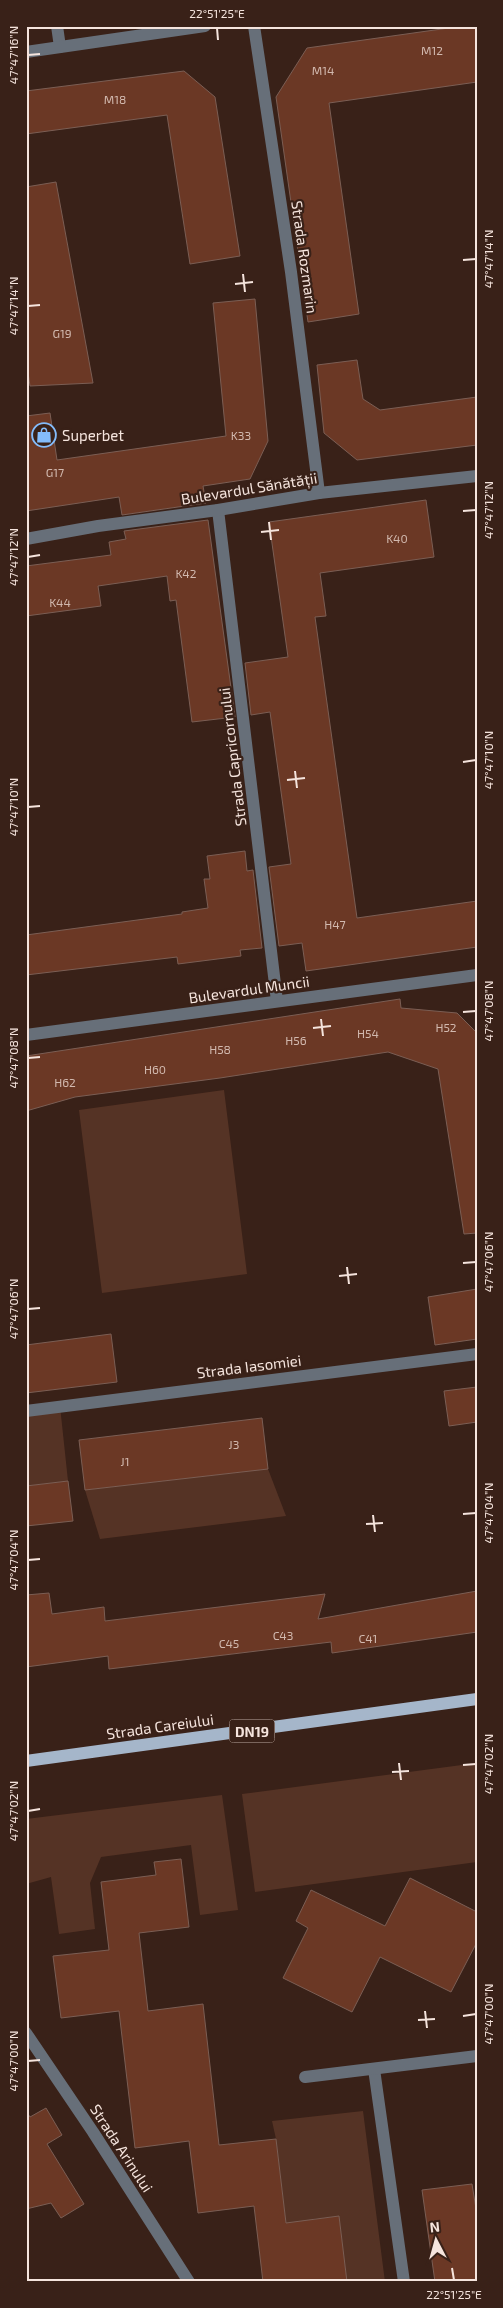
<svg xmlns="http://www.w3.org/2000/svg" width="503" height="2308" font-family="'Exo 2',sans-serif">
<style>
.green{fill:#553325}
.building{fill:#6b3825;stroke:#7b5e54}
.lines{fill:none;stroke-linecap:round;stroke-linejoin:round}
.minor{stroke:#676f79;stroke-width:12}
.major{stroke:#a5b6ca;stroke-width:12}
.ticks{fill:none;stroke:#f5e4dd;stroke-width:2}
.labels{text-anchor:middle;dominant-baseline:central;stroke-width:4.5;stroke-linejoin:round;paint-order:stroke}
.number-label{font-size:12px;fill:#d2b9af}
.shield{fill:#392118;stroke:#bdaaa2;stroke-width:1}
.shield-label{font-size:14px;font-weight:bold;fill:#f5e4dd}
.street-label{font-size:15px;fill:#f5e4dd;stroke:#392118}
.poi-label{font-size:15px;fill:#f5e4dd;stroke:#392118;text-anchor:start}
.neatline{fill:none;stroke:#f5e4dd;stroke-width:2}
.ticks-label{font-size:12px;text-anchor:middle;fill:#f5e4dd}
</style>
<rect width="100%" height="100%" fill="#392118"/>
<g class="green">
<path d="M224 1090 247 1274 102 1293 79 1110Z"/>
<path d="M60 1406 68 1481 26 1486V1411Z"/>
<path d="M268 1469 286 1516 100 1539 85 1490Z"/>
<path d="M477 1763V1862L255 1892 242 1794Z"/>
<path d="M222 1795 238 1910 200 1915 191 1845 101 1857 90 1883 95 1929 59 1934 51 1877 26 1884V1819Z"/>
<path d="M363 2111 385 2282H347L339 2216 313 2219 287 2230 276 2139 272 2121Z"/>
</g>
<g class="building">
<path d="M463 26H477V82L329 103 359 314 308 322 276 97 307 48Z"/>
<path d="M184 71 215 97 240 256 190 264 167 115 26 134V91Z"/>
<path d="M56 182 93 383 30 386 26 359V187Z"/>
<path d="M255 299 268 441 250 479 203 486 206 503 122 515 119 497 26 511V416L50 413 57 460 226 436 213 303Z"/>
<path d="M357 360 363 399 380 410 477 397V445L357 460 324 433 317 365Z"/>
<path d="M426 500 434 557 320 573 326 616 315 617 357 918 477 901V947L306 971 302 943 279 946 269 867 291 864 270 712 251 715 245 663 288 657 269 522Z"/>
<path d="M208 520 235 717 192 722 176 600 170 601 167 576 98 586 101 606 26 616V566L111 555 109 542 126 539 124 531Z"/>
<path d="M245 851 247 871 253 870 262 948 240 950 241 956 178 964 177 957 26 975V935L182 914V912L208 908 204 879H210L207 856Z"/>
<path d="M400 999 401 1008 457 1013 477 1033V1233L464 1234 438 1069 388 1052 220 1078 75 1097 26 1111V1056Z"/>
<path d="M477 1289V1339L435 1345 428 1297Z"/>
<path d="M111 1334 117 1382 26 1393V1345Z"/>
<path d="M477 1387V1422L449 1426 444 1391Z"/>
<path d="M262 1418 268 1469 85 1490 79 1440Z"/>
<path d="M68 1481 73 1521 26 1526V1486Z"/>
<path d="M477 1591V1632L332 1653 331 1642 109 1669 108 1656 26 1667V1595L49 1593 52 1614 104 1607 105 1621 325 1594 318 1619Z"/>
<path d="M181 1859 189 1927 139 1933 148 2011 203 2004 219 2145 276 2139 286 2223 339 2216 347 2282H263L254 2206 198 2213 189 2141 135 2148 119 2011 61 2018 53 1956 109 1950 101 1882 156 1875 154 1862Z"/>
<path d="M410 1878 477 1912V1942L451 1992 380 1957 352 2012 283 1978 308 1928 296 1921 311 1890 385 1926Z"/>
<path d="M46 2108 62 2135 47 2144 84 2204 61 2218 51 2203 26 2209V2111L30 2117Z"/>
<path d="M472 2184 477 2215V2282H435L422 2190Z"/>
</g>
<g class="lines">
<g class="minor">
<path d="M57 26 60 47"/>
<path d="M254 26 291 272 319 493"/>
<path d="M26 52 205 26"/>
<path d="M218 510 277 1001"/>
<path d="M26 539 98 526 218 510 319 493 477 476"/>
<path d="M26 1035 477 975"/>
<path d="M26 1411 477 1354"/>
<path d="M26 2033 93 2132 189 2282"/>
<path d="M374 2069 404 2282"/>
<path d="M305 2077 477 2056"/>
</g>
<path class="major" d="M26 1761 477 1699"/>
</g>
<path class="ticks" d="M217 28 218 40M28 55 40 54M463 260 476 259M243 274 245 292M235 284 253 282M28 306 40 305M463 511 476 510M269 522 271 540M261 532 279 530M28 557 40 555M463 762 476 760M295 771 297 788M287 780 305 778M28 807 40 806M463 1012 476 1011M321 1019 323 1036M313 1028 331 1026M28 1058 40 1057M463 1263 476 1262M347 1267 349 1284M339 1276 357 1274M28 1309 40 1308M463 1514 476 1513M373 1515 375 1532M366 1524 383 1523M28 1560 40 1559M399 1763 401 1780M463 1765 476 1764M392 1772 409 1771M28 1811 40 1809M425 2011 427 2028M463 2016 476 2014M418 2020 435 2019M28 2061 40 2060M452 2268 454 2280"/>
<defs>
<g id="shop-ring" transform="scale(1.25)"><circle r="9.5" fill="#392118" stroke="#84bcfb" stroke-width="1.5"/><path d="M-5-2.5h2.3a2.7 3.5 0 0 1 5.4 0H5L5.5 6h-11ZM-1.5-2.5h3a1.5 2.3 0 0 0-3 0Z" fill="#84bcfb"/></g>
</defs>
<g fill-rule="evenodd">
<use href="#shop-ring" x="44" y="435"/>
</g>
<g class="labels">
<g class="number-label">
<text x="432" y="50">M12</text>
<text x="323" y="70">M14</text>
<text x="115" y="99">M18</text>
<text x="62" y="333">G19</text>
<text x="241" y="435">K33</text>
<text x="55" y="472">G17</text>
<text x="397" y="538">K40</text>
<text x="186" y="573">K42</text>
<text x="60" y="602">K44</text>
<text x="335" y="924">H47</text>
<text x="446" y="1027">H52</text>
<text x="368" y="1033">H54</text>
<text x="296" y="1040">H56</text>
<text x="220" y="1049">H58</text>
<text x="155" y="1069">H60</text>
<text x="65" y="1082">H62</text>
<text x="234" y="1444">J3</text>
<text x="125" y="1461">J1</text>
<text x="283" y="1635">C43</text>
<text x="368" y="1638">C41</text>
<text x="229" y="1643">C45</text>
</g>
<rect class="shield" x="229.5" y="1719.5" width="45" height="23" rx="4"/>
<g class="shield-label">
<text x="252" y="1731">DN19</text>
</g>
<g class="street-label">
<text transform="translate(305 257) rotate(82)">Strada Rozmarin</text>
<text transform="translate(249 488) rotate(-9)">Bulevardul Sănătății</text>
<text transform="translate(232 757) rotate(-97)">Strada Capricornului</text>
<text transform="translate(249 989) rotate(-8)">Bulevardul Muncii</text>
<text transform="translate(249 1366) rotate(-7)">Strada Iasomiei</text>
<text transform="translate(160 1726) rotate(-8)">Strada Careiului</text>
<text transform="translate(122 2148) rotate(57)">Strada Arinului</text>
</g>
<g class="poi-label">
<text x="62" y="435">Superbet</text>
</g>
</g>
<rect width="503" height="2308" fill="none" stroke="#392118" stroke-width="55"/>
<g transform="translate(436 2240) rotate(354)" stroke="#392118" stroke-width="4" paint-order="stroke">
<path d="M0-4L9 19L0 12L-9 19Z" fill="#f5e4dd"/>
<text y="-8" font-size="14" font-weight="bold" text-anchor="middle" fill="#f5e4dd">N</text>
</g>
<rect x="28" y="28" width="448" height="2252" class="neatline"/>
<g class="ticks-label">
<text x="217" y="18">22°51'25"E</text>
<text transform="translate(14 55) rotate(-90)" y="4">47°47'16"N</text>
<text transform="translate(489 259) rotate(-90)" y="4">47°47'14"N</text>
<text transform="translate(14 306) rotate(-90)" y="4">47°47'14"N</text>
<text transform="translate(489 510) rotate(-90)" y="4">47°47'12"N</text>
<text transform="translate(14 557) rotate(-90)" y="4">47°47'12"N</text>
<text transform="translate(489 760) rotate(-90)" y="4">47°47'10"N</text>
<text transform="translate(14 807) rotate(-90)" y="4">47°47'10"N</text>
<text transform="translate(489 1011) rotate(-90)" y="4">47°47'08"N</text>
<text transform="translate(14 1058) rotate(-90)" y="4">47°47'08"N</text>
<text transform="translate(489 1262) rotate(-90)" y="4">47°47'06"N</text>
<text transform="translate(14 1309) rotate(-90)" y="4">47°47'06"N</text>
<text transform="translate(489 1513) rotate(-90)" y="4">47°47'04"N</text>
<text transform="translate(14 1560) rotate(-90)" y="4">47°47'04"N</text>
<text transform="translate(489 1764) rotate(-90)" y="4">47°47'02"N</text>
<text transform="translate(14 1811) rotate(-90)" y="4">47°47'02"N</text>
<text transform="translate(489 2014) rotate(-90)" y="4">47°47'00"N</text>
<text transform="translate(14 2061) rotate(-90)" y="4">47°47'00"N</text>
<text x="454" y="2299">22°51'25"E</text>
</g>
</svg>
